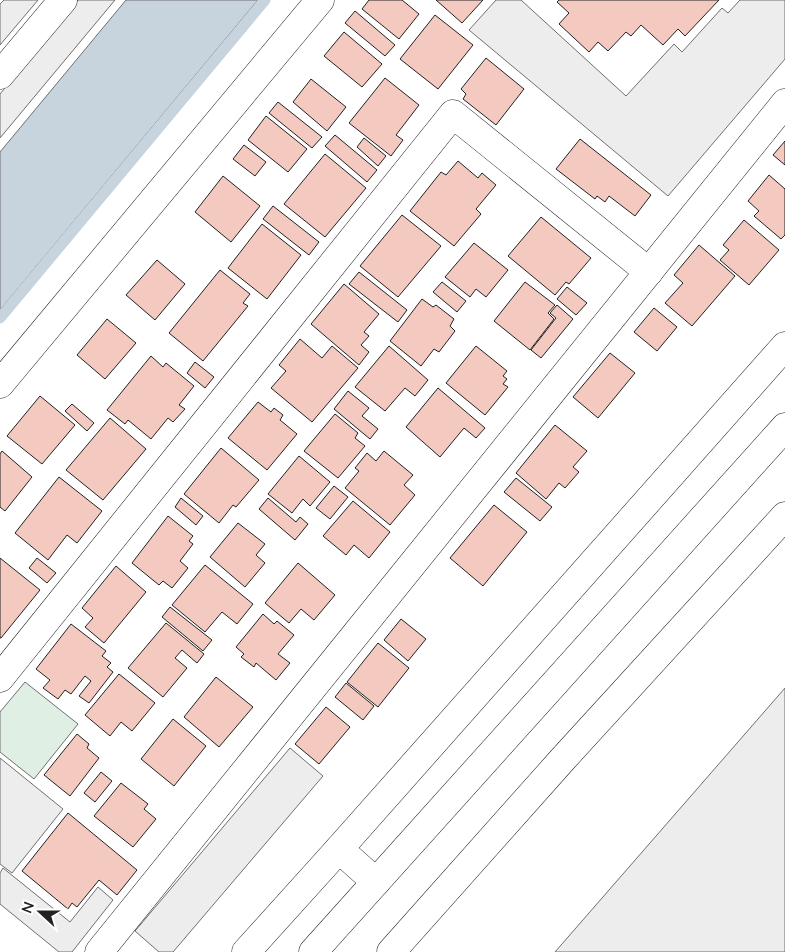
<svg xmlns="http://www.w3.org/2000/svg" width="785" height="952" font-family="Lato,sans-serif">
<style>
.green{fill:#e0efe3;stroke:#6f6f6f}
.parking{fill:#ededed;stroke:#6f6f6f}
.water{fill:#c7d3dd;stroke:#6f6f6f}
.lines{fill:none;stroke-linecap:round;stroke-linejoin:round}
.stream{stroke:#c7d3dd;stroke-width:11}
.building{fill:#f3c9c0;stroke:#222}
.minor-casing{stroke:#222;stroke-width:29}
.tertiary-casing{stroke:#222;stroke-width:29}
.minor{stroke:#fff;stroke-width:28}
.tertiary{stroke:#fff;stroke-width:28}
</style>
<rect width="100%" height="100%" fill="#fff"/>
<path class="green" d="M25 682 78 724 34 779 0 752V712Z"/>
<g class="parking">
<path d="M4 0H38L0 45V4Z"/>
<path d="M78 0H115L0 138V94Z"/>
<path d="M496 0H521L626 96 674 44 682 52 722 8 728 13 740 0H785V59L668 196 469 30Z"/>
<path d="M785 688V952H555Z"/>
<path d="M290 748 323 776 173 952H159L135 931Z"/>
<path d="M0 758 63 809 12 873 0 864Z"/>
<path d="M3 868 70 922 98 887 113 900 72 952H59L0 904V873Z"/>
</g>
<path class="water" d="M126 0H258L0 310V152Z"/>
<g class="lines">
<path class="stream" d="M0 318 265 0"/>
</g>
<g class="building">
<path d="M369 0H402L419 14 399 39 362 9Z"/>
<path d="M436 0H483L462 23Z"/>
<path d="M559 0H719L685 36 678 29 663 45 641 25 631 36 626 32 608 51 598 42 589 52 559 24 569 13 557 2Z"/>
<path d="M355 11 395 45 385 56 345 23Z"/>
<path d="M435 15 473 45 438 89 400 59Z"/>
<path d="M344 32 382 64 362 87 324 56Z"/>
<path d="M486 58 524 89 496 125 463 99 466 94 461 89Z"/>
<path d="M385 78 419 105 396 135 403 140 391 156 349 123Z"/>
<path d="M311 79 346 107 327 131 293 102Z"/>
<path d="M278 102 322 137 312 148 269 113Z"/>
<path d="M266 116 307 149 288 172 248 140Z"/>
<path d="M335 135 377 170 367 182 325 146Z"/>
<path d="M364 138 386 156 378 166 357 147Z"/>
<path d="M580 139 651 195 635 216 609 196 605 202 597 196 595 199 556 169Z"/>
<path d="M785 141V165L773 155Z"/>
<path d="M244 145 266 162 255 176 233 159Z"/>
<path d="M325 154 366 188 325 237 284 204Z"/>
<path d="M458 161 478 178 482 173 496 185 476 209 481 214 454 246 410 211 441 172 446 175Z"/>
<path d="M769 175 785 189V235L781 239 754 216 759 211 748 201Z"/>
<path d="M223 176 260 206 231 242 195 212Z"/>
<path d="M273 206 319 242 309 255 263 219Z"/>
<path d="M402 215 441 246 398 297 360 266Z"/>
<path d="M541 217 591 258 569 284 566 282 555 295 508 256Z"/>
<path d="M744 220 779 250 749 285 720 260 729 250 723 245Z"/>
<path d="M262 224 301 255 267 299 228 268Z"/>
<path d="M474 243 508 270 486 297 476 289 470 297 445 277Z"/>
<path d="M699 245 735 276 692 326 665 303 683 283 674 275Z"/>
<path d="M157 260 185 284 155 320 126 295Z"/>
<path d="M220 270 250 294 243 303 248 306 203 361 169 333Z"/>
<path d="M359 272 407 310 398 322 349 284Z"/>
<path d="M442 282 466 301 457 312 433 292Z"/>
<path d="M525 282 555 305 548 313 554 319 530 350 494 321Z"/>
<path d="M344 284 379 314 364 332 369 336 361 345 369 352 359 365 311 324Z"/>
<path d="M567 287 587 303 576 315 557 299Z"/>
<path d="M422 299 433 307 436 305 454 319 450 326 455 331 439 352 434 349 421 366 390 341Z"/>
<path d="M557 305 573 319 541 358 531 350 556 318 550 313Z"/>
<path d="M654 308 677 327 657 351 634 332Z"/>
<path d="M107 319 136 343 105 379 77 355Z"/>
<path d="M300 339 322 358 332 346 358 368 312 422 271 388 286 371 279 365Z"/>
<path d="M389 346 428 380 415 396 405 388 385 411 355 387Z"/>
<path d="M476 346 507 371 503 376 507 379 503 384 508 387 485 415 446 383Z"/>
<path d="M610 353 635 373 598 418 573 397Z"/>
<path d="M151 356 163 367 166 363 194 386 179 405 185 409 173 422 168 418 151 439 128 420 125 424 107 410Z"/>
<path d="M195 362 214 377 205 388 187 373Z"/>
<path d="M438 388 485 428 476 438 464 428 440 457 406 427Z"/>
<path d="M348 391 369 408 362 416 378 429 370 439 334 409Z"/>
<path d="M40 396 75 425 42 464 7 436Z"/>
<path d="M258 402 271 412 274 408 283 415 280 420 297 434 267 470 228 438Z"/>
<path d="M72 404 94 423 87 431 65 411Z"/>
<path d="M335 414 358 433 355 438 365 446 338 478 304 451Z"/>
<path d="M110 418 146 449 103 500 66 470Z"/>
<path d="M555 425 587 451 573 467 579 472 565 488 559 483 546 499 516 473Z"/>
<path d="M221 448 259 480 236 507 233 505 219 523 184 494Z"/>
<path d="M2 451 32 477 5 511 0 507V454Z"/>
<path d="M384 451 413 475 404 485 415 495 390 525 345 488 359 471 355 468 367 453 376 461Z"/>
<path d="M299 456 330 482 310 506 303 499 292 513 268 494Z"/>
<path d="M59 477 102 511 77 543 67 535 48 560 15 533Z"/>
<path d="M516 478 552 507 540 521 504 492Z"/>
<path d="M334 486 348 497 330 519 316 508Z"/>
<path d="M181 498 203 516 196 525 175 507Z"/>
<path d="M268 498 296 522 300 517 308 524 295 540 259 509Z"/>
<path d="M353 501 390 532 369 558 354 545 346 555 323 536Z"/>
<path d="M494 505 527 532 483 586 450 558Z"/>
<path d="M168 516 193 536 189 541 193 544 180 561 188 568 172 588 163 581 159 585 132 563Z"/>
<path d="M238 523 265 544 256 555 265 563 245 587 210 557Z"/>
<path d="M0 558 40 590 1 638H0Z"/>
<path d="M37 558 56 573 47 583 29 568Z"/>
<path d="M298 563 335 595 314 620 301 609 289 623 265 603Z"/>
<path d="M205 565 253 604 237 624 222 612 205 632 172 605Z"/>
<path d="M116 566 146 592 104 643 85 627 93 618 82 608Z"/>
<path d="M170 607 212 640 203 651 162 617Z"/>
<path d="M263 614 274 624 277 621 294 635 278 654 290 663 276 680 256 663 254 667 241 657 244 654 236 647Z"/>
<path d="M401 619 426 639 408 661 384 640Z"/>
<path d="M166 623 204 654 197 663 182 650 175 658 187 668 163 697 128 668Z"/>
<path d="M71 624 106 651 102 656 111 663 107 667 113 672 89 703 79 696 91 681 85 676 71 694 65 690 58 699 43 688 50 680 36 669Z"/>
<path d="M378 643 409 668 378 707 347 682Z"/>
<path d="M119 674 155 703 132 731 121 722 110 736 85 715Z"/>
<path d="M216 677 253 707 219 747 184 717Z"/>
<path d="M346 683 374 706 363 720 335 697Z"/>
<path d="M326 707 350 727 319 764 295 744Z"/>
<path d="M173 719 206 746 174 786 141 759Z"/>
<path d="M77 734 89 744 87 748 99 758 70 796 44 775Z"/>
<path d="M101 772 112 781 95 802 84 793Z"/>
<path d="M121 783 148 804 144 809 156 819 133 847 94 816Z"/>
<path d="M68 813 137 870 117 895 99 880 77 907 72 903 68 909 22 871Z"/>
</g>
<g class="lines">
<g class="minor-casing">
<g id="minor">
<path d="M0 75 63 0"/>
<path d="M0 678 453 114 649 272"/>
<path d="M339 849 376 882"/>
<path d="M99 952 785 103"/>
<path d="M246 952 339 849 785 346"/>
</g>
</g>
<g class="tertiary-casing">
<g id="tertiary">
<path d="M0 384 320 0"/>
<path d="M313 952 785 427"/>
<path d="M391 952 562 760 785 516"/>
</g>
</g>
<use href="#minor" class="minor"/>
<use href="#tertiary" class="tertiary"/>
</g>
<g transform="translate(40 912) rotate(291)" stroke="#ffffff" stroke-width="4" paint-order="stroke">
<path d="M0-4L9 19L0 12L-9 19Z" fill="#222222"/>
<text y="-8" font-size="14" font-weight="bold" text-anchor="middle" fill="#222222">N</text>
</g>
</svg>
